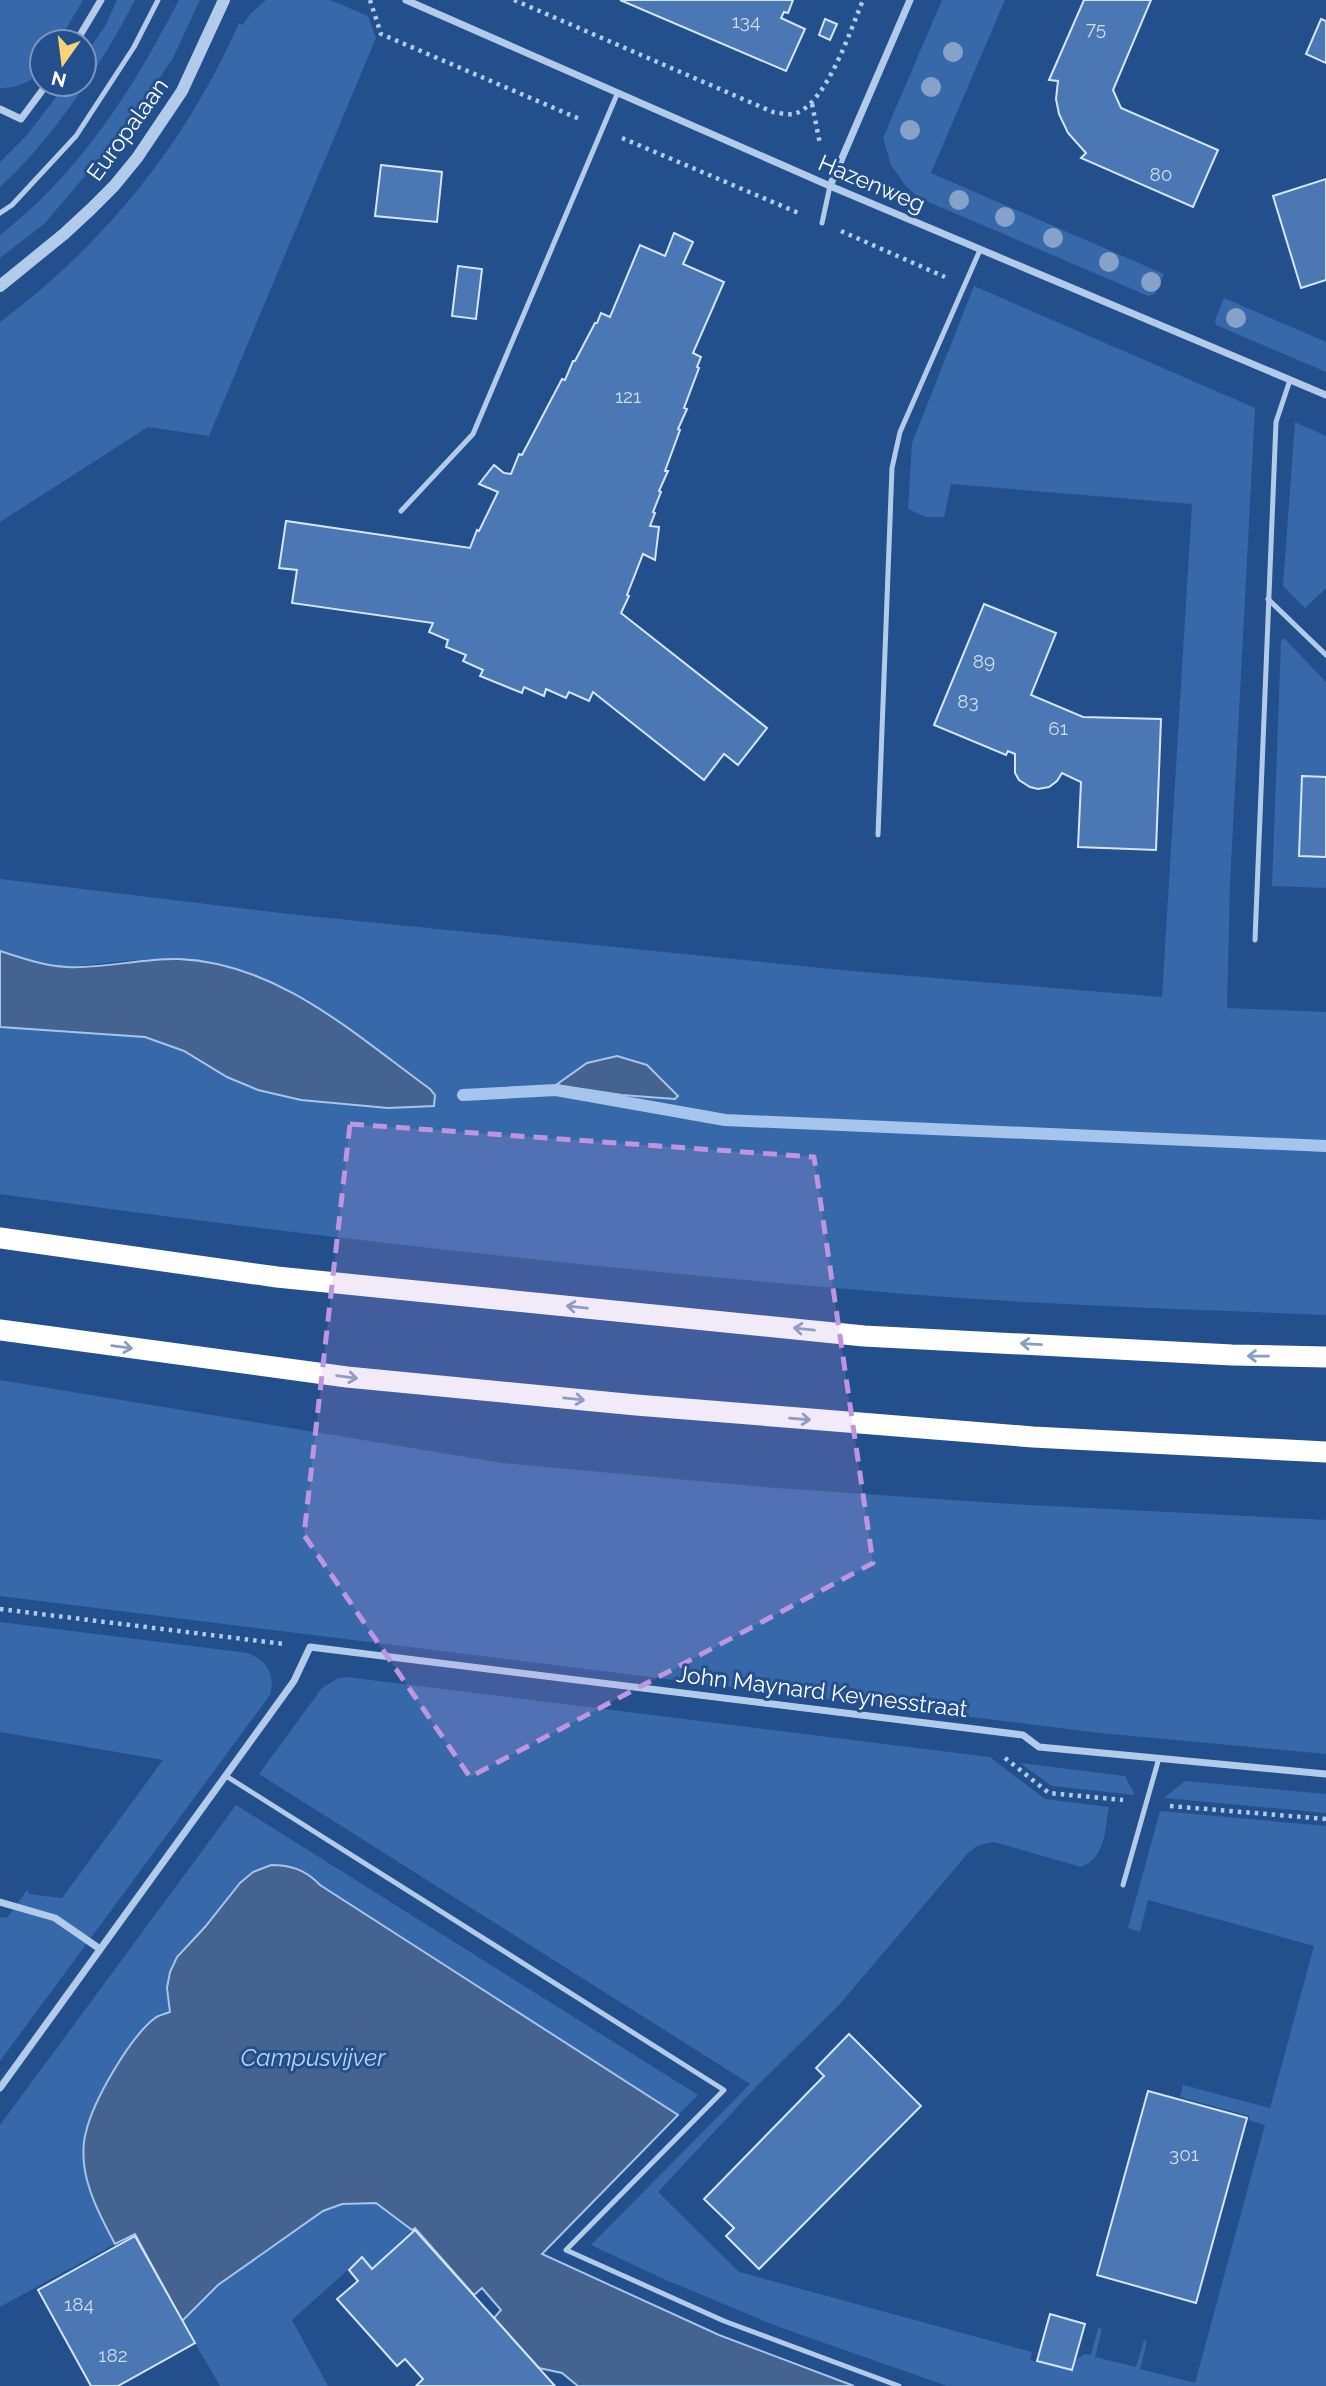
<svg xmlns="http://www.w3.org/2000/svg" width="1326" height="2386" font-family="Raleway,sans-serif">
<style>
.green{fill:#3768aa;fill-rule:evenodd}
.water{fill:#446390;stroke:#a6c5ec;stroke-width:2}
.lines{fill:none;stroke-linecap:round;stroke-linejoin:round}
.stream{stroke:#a6c5ec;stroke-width:12}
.building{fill:#4b78b4;stroke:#d7e5f8;stroke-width:2}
.path{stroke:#b2cbeb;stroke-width:4.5;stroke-dasharray:3.5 5;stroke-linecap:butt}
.service{stroke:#b2cbeb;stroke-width:5}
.minor{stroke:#b2cbeb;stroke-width:7}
.tertiary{stroke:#b2cbeb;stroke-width:12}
.motorway{stroke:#fff;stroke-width:21}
.tree{fill:#86a2c8}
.oneway{stroke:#869ec0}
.marked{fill:#bd96df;fill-opacity:0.2;stroke:#bd96df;stroke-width:5;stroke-dasharray:14 9;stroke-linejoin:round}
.labels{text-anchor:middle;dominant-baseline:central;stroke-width:6;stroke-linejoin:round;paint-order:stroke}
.number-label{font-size:19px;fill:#d2ddec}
.street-label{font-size:23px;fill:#fff;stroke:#234f8d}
.water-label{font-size:24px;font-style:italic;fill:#bed5f2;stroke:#234f8d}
</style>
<rect width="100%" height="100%" fill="#234f8d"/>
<g class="green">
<path d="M0 0H83L58 42H42C42 49 43 58 42 65 39 81 14 89 0 88Z"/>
<path d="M117 0H135C102 64 54 138 0 187V162L27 135 66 84H84V57L105 26Z"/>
<path d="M179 0H200L173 58 127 127 44 224 0 258V235C80 173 133 89 179 0Z"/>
<path d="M266 0H330L368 16 376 38 209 436 148 427 0 522V322C105 244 186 143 239 23L243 25 250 14Z"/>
<path d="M942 0H1005L931 173 1164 274 1155 294 1148 296 919 198 905 185 891 165 883 138Z"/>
<path d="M974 286 1255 408 1230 883 1227 1008 1326 1012V1315C1186 1309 1045 1305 905 1294 602 1269 301 1236 0 1194V1027L145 1037 184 1051 227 1077 258 1090 301 1100 388 1108 434 1106 435 1095 306 999 258 976 233 967 178 959 136 960 67 967 26 959 0 951V879L289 914 852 971 1162 997 1192 504 951 484 944 517H926L908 509 912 443ZM617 1056C649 1061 658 1073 678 1096L675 1099 622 1095 556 1085 587 1063Z"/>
<path d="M1224 298 1326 342V372L1216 325 1215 320Z"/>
<path d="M1295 422 1326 436V588L1305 608 1283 586Z"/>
<path d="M1284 638 1326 682V888L1272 886 1281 641Z"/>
<path d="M0 1380 502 1463 776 1488 1011 1504 1326 1520V1754L1100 1733 0 1596Z"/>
<path d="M0 1622 248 1653C267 1661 276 1675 270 1695L0 2061V1917L7 1918 27 1890 29 1894 62 1898 163 1760 0 1732Z"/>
<path d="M346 1677 990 1757 1045 1799 1109 1807C1105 1828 1106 1858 1081 1867L994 1842 979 1845 969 1852 839 2005 756 2087 658 2192 739 2272 1032 2352 1030 2360 1071 2370 1075 2360 1085 2354 1091 2355 1098 2328 1102 2329 1095 2357 1136 2367 1144 2340 1147 2341 1140 2369 1195 2383 1265 2125 1249 2120V2116L1180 2097 1183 2085 1270 2108 1314 1946 1148 1900 1140 1932 1128 1928 1160 1811 1326 1826V2386H947L779 2327 666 2280 591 2245 750 2084 259 1774 322 1688 338 1678Z"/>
<path d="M1020 1763 1125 1776 1135 1795 1052 1786Z"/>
<path d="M1185 1781 1326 1794V1813L1164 1798Z"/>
<path d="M236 1805 698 2095 678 2115 320 1885C313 1878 306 1874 297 1870 253 1848 228 1900 205 1927 194 1940 180 1949 173 1964 169 1974 166 1986 167 1996 169 2003 171 2005 170 2012L89 2123 86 2133 84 2151 86 2175 105 2224 115 2244 0 2307V2125Z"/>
<path d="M376 2203 412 2230 372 2268 361 2258 292 2320 328 2386H220L182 2321 218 2285 323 2211 342 2204Z"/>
</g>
<g class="water">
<path d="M0 951C21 958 45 966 67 967 104 969 141 958 179 959 278 963 354 1034 430 1089L435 1095 434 1106 388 1108 301 1100 258 1090 227 1077 184 1051 145 1037 0 1027Z"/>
<path d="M617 1056 647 1065 678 1096 675 1099 622 1095 556 1085 587 1063Z"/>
<path d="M271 1865C291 1865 306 1870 320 1885L678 2115 542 2254 719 2335 854 2386H578L562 2373 539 2368 494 2318 501 2310 482 2288 474 2295 415 2228 412 2230 376 2203 342 2204 323 2211 218 2285 182 2321 135 2234 115 2244C102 2219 87 2192 84 2164 83 2153 83 2142 86 2132 93 2101 130 2037 155 2018 159 2015 165 2014 170 2012L167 1988 170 1972 177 1957 205 1927 240 1883 253 1872Z"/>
</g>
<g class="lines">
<path class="stream" d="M463 1095 556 1090 725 1120 1326 1146"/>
</g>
<g class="building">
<path d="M620 0H793L788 13 784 12 781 18 805 29 786 71Z"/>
<path d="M1084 0H1151L1113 90 1121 108 1218 150 1193 207 1081 158 1086 153 1068 133 1059 114 1056 99 1058 81 1049 80Z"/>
<path d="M825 19 837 24 830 40 819 35Z"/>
<path d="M1321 19 1326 21V63L1306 54Z"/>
<path d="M381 165 442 172 437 222 375 216Z"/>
<path d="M1326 179V280L1301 288 1273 196Z"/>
<path d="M674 233 693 242 683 264 724 282 693 353 701 357 697 367 699 368 684 408 687 409 678 429 680 430 665 471H668L659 491 661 492 653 512 655 513 650 526 659 527 655 560 643 554 627 595 629 596 621 613 767 728 738 765 724 754 704 780 593 692 589 701 569 692 566 698 546 689 544 696 524 687 522 693 480 676 483 670 463 661 466 655 446 647 448 640 429 632 433 623 292 603 297 570 279 568 286 521 470 548 477 530 479 531 498 492 479 484 494 465 504 473 511 474 519 454 522 455 562 379 565 380 573 361H575L595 323H597L601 313 610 317 640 245 665 256Z"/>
<path d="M458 266 482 269 476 319 452 316Z"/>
<path d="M984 604 1056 633 1031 695 1083 717 1161 719 1156 850 1078 847 1081 782 1062 773 1057 781 1049 787 1038 789 1030 787 1019 780 1015 773V754L1008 751 1006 755 934 725Z"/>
<path d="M1302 776 1326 777V857L1299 856Z"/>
<path d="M849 2034 921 2106 759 2269 726 2236 734 2228 704 2199 824 2076 816 2068Z"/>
<path d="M1148 2091 1247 2118 1196 2303 1097 2275Z"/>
<path d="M415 2230 555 2386H416L423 2379 405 2359 397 2366 337 2299 358 2281 349 2270 362 2257 372 2269Z"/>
<path d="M135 2236 195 2343 118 2386H91L38 2290Z"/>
<path d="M1050 2314 1085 2324 1072 2370 1037 2361Z"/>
</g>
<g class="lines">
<g class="path">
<path d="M370 0 381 34 582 120"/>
<path d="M514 0 773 112C779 113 788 115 794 114 826 105 851 29 863 0"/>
<path d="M812 104 820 144"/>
<path d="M622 138 801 214"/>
<path d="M841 231 945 277"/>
<path d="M0 1609 284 1644"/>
<path d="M1005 1758 1049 1793 1123 1800"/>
<path d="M1170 1806 1326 1819"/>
</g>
<g class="service">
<path d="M0 213 12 205 76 136 134 47 158 0"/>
<path d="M822 223 830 186"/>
<path d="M401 511 473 434 618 92"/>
<path d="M1268 599 1326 655"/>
<path d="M878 835 892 468 900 432 980 250"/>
<path d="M1255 940 1276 422 1290 380"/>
<path d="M226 1776 724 2090 566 2250 724 2321 899 2386"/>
<path d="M1123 1885 1159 1758"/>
</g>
<g class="minor">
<path d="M406 0 830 186 1326 395"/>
<path d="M76 42 101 0"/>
<path d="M0 109 21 119 47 84"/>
<path d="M830 186 910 0"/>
<path d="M0 1902 55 1918 100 1949"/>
<path d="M0 2088 294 1681 310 1647 1023 1735 1039 1747 1326 1774"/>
</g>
<path class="tertiary" d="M0 286 64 234 91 209 114 186 137 158 182 91 224 0"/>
<g class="motorway">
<path d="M0 1238 277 1277 864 1336 1232 1355 1326 1357"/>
<path d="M0 1330 347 1377 636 1405 1033 1437 1326 1452"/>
</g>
</g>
<g class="tree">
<circle cx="953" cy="52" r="10"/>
<circle cx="931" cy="87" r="10"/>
<circle cx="910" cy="130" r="10"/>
<circle cx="959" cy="200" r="10"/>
<circle cx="1005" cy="217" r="10"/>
<circle cx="1053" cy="238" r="10"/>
<circle cx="1109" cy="262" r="10"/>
<circle cx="1151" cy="282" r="10"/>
<circle cx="1236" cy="318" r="10"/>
</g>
<defs><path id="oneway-shaft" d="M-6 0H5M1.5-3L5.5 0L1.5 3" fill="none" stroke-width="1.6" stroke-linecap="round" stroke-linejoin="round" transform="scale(1.75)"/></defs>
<g class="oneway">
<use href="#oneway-shaft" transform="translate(577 1307) rotate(-174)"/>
<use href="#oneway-shaft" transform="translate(804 1329) rotate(-174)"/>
<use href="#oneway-shaft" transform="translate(1031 1344) rotate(-177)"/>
<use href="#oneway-shaft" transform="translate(122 1347) rotate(8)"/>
<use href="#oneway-shaft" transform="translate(1258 1356) rotate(-179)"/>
<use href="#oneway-shaft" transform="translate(347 1377) rotate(7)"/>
<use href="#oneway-shaft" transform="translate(574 1399) rotate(6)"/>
<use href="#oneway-shaft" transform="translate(800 1419) rotate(5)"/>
</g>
<path class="marked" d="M350 1124 814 1157 873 1563 470 1777 304 1535Z"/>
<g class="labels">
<g class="number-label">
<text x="746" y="21">134</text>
<text x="1096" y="28">75</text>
<text x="1161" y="174">80</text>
<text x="628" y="396">121</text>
<text x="984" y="661">89</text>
<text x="968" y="701">83</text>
<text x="1058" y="728">61</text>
<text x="1184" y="2154">301</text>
<text x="79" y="2304">184</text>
<text x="113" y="2355">182</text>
</g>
<g class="street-label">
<text transform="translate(127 129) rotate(-54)">Europalaan</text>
<text transform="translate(872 183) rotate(23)">Hazenweg</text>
<text transform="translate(822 1691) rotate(7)">John Maynard Keynesstraat</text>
</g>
<g class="water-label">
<text x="313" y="2057">Campusvijver</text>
</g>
</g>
<g transform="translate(63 63) rotate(194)"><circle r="33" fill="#234f8d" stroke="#7b95bb" stroke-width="2"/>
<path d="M0-5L12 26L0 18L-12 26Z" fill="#f6d475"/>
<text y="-10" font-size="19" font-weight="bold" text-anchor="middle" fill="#ffffff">N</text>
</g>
</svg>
